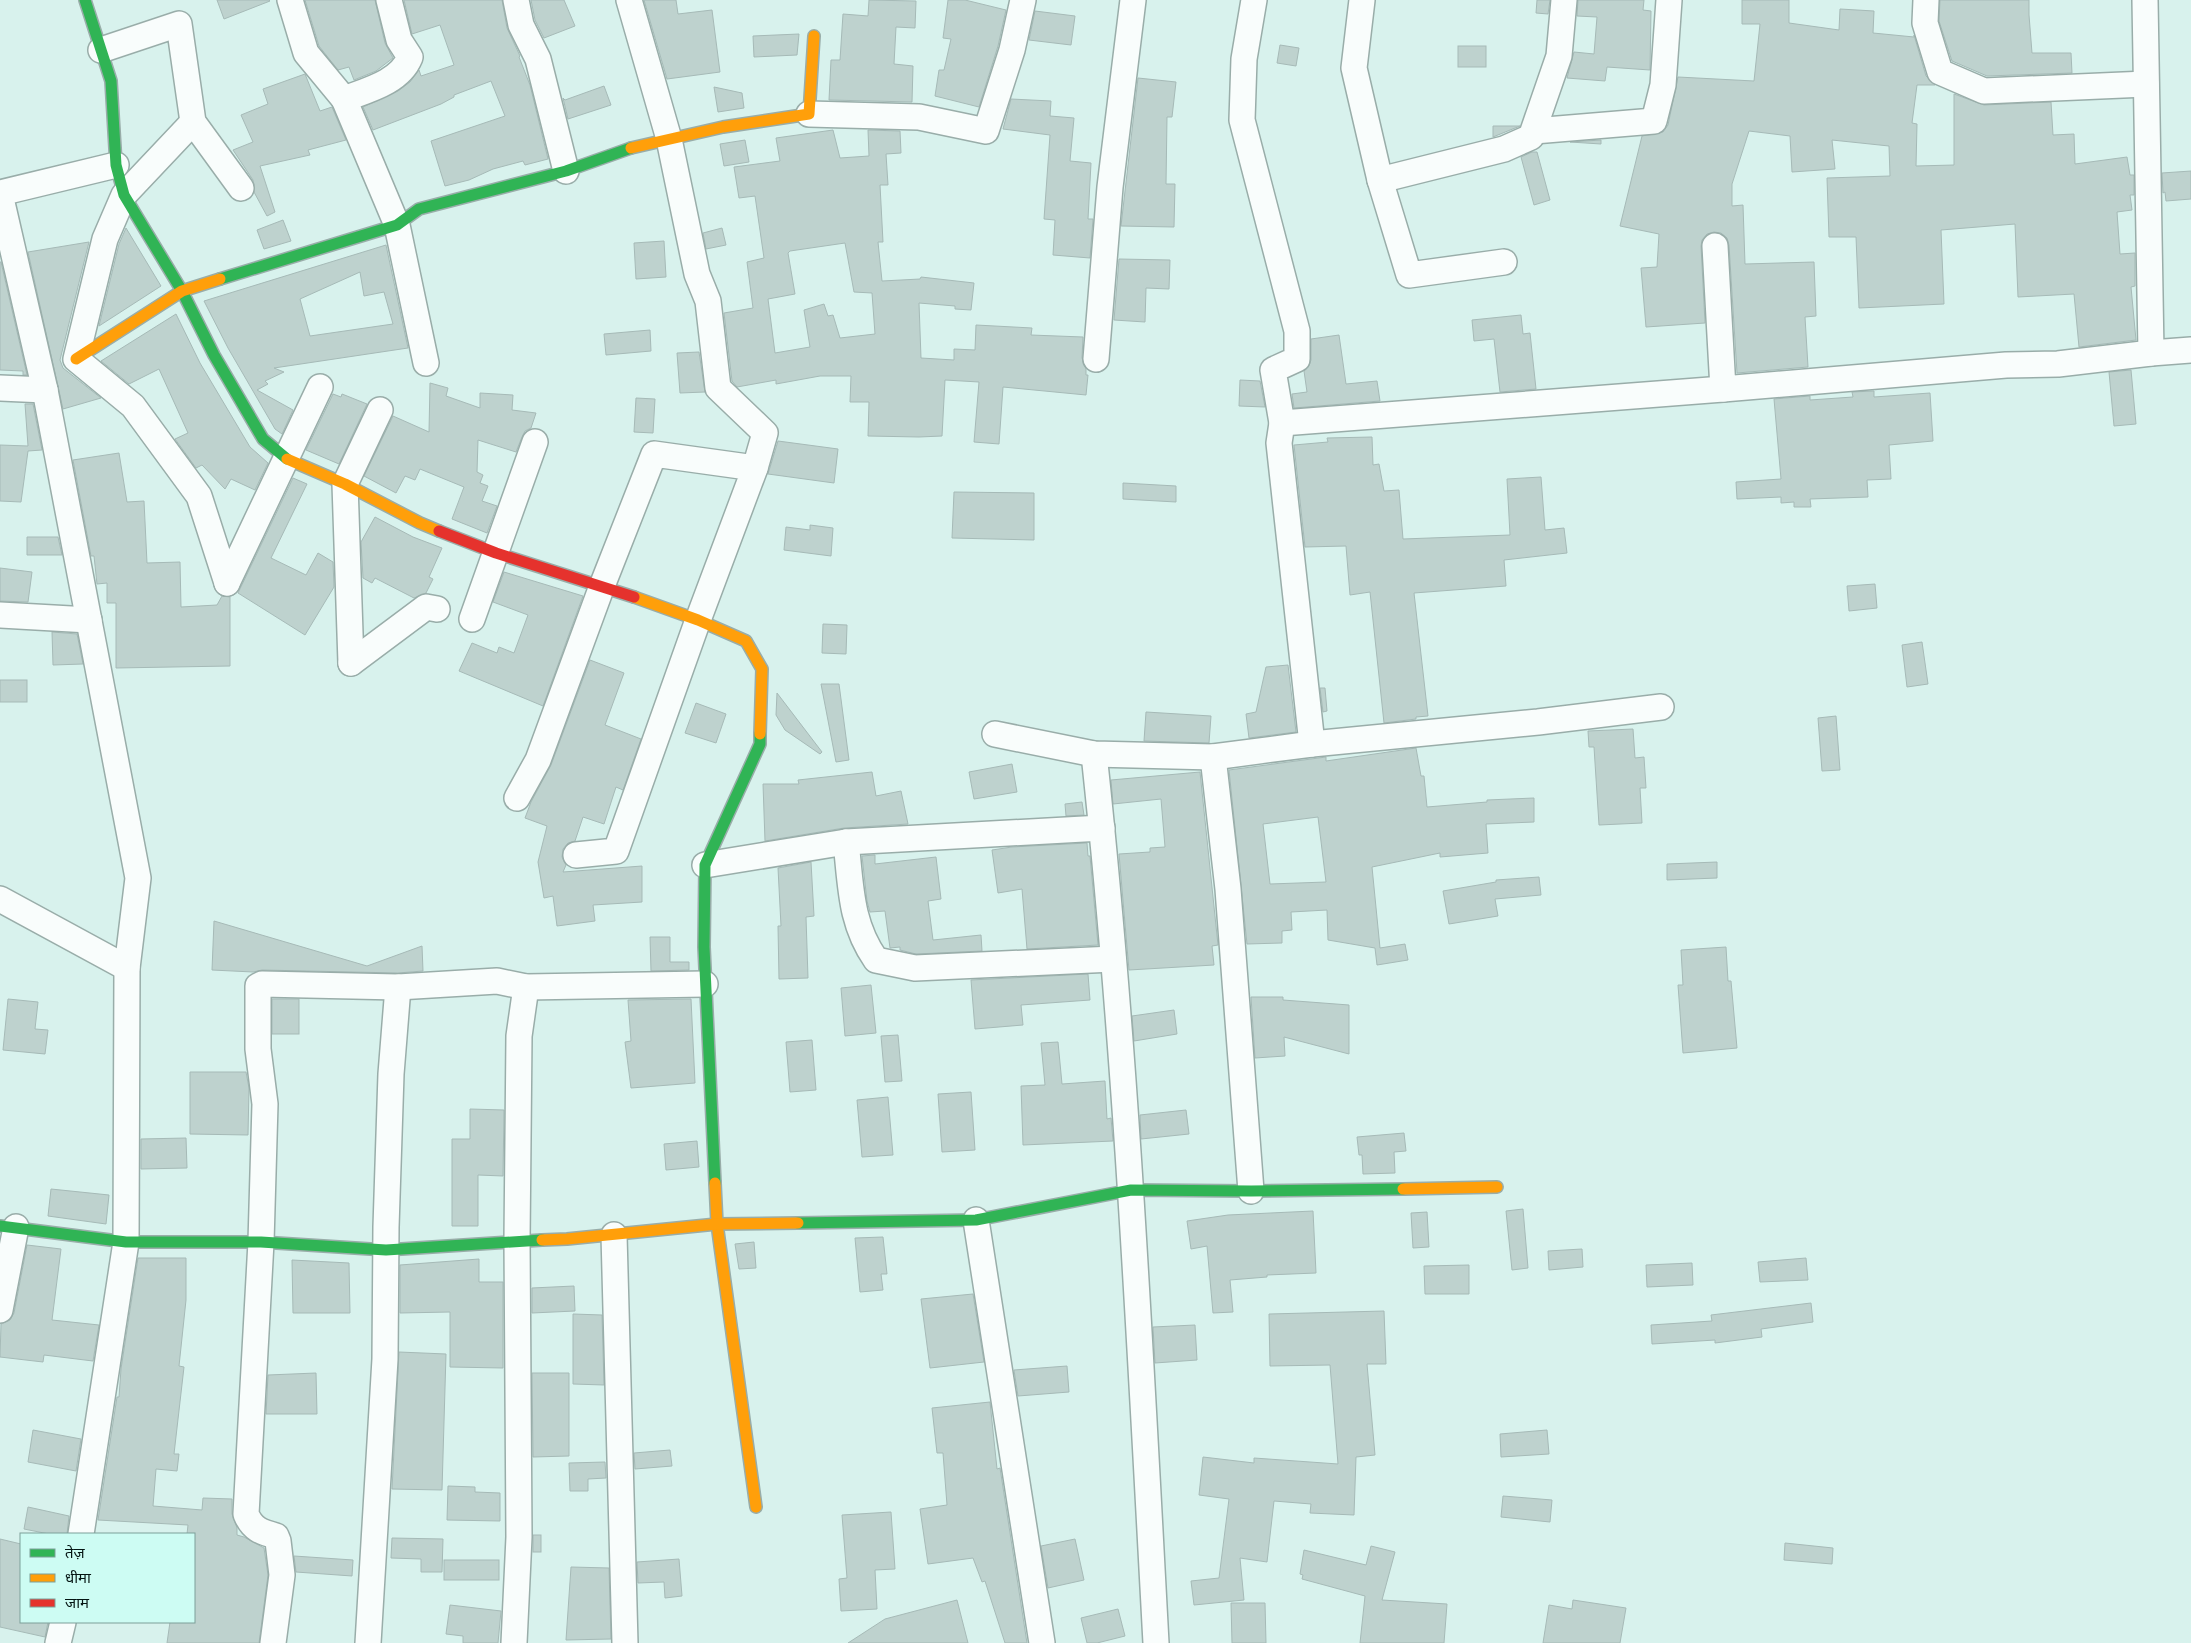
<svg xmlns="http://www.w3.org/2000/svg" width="2191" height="1643" font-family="'Zilla Slab','Noto Sans Devanagari',serif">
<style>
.building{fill:#bed2ce;stroke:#a6bab7;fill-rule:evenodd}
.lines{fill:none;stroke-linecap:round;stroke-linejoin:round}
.street-casing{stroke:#99ada9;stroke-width:28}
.fast-casing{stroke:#99ada9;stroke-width:14}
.slow-casing{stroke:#99ada9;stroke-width:14}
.jam-casing{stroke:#99ada9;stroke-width:14}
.street{stroke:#f9fdfc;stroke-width:25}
.fast{stroke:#30b455;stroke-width:11}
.slow{stroke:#ff9f0a;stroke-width:11}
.jam{stroke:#e5322d;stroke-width:11}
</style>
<rect width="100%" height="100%" fill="#d8f2ed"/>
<g class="building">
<path d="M217 0H269L270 1 224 19Z"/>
<path d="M305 0H375L385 43 393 58 376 71 354 80 349 67 338 70 319 46Z"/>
<path d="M404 0H502L507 28 520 56 519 57 530 85 548 159 525 165 523 161 493 169 469 180 445 186 431 141 505 116 491 81 454 95V97L441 104 373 130 363 107 398 91 410 82 419 70 421 76 454 65 440 25 412 34Z"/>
<path d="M531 0H564L575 26 544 38 535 20Z"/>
<path d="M644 0H676L678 14 712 10 720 72 667 79Z"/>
<path d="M869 0 916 1 915 28 896 27 894 64 913 66 912 102 829 100 831 60H840L843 14 868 16Z"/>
<path d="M948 0H965L1006 10 998 46 979 107 935 96 939 70H944L951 39 943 38Z"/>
<path d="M1537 0H1550L1548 14 1536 13Z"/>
<path d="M1578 0H1644L1643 10 1651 11 1650 70 1607 67 1605 81 1567 78 1574 52 1594 54 1597 17 1577 16Z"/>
<path d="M1742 0H1789V23L1839 30 1840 9 1874 11 1873 33 1914 37V35L1926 76 1935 85H1917L1912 123 1917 124 1916 166 1954 165V94L1984 105 2051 102 2053 135 2074 134 2075 164 2127 157 2130 175H2134V195H2130L2132 210 2117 212 2120 254 2135 253V286L2131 287 2136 340 2079 347 2074 294 2018 297 2015 224 1941 230 1944 304 1859 308 1856 237H1829L1827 178 1890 176 1889 146 1832 140 1835 169 1792 172 1790 136 1749 131 1732 184V206L1743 205 1745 264 1814 262 1816 316 1805 317 1808 367 1737 373 1729 245 1727 238 1721 233 1714 232 1707 234 1702 240 1701 246 1705 323 1646 327 1641 268 1657 267 1659 234 1620 226 1642 136 1663 132 1668 125 1678 77 1754 81 1760 24H1742Z"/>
<path d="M1940 0H2029V15L2032 53H2071L2072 73 1987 76 1952 61 1939 21Z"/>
<path d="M1035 11 1075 16 1071 45 1029 40Z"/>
<path d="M799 34 797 55 754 57 753 36Z"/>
<path d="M1280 45 1299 48 1296 66 1277 63Z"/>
<rect x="1458" y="46" width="28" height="21"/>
<path d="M305 74 320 111 332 107 346 140 308 150 310 155 260 166 275 212 267 216 254 192 253 180 233 150 253 142 241 115 268 104 263 89Z"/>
<path d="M1138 78 1176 82 1172 117H1167L1166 184H1175L1174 227 1121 226Z"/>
<path d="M604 86 611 105 568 119 563 98 565 100Z"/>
<path d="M714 87 742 93 744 108 718 112Z"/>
<path d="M1011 99 1051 101 1050 116 1074 118 1070 161 1091 163 1088 219H1093L1090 258 1053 255 1055 220 1044 219 1050 135 1003 129Z"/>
<path d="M1493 126H1520L1493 137Z"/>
<path d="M833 130 840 158 869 156 868 130 900 131 901 153 886 154 888 185H880L883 242H878L882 281 920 279 921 277 974 283 971 310 955 309V306L919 303 921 358 954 360V349L975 350 976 325 1032 328 1031 335 1083 337 1082 358 1086 369V375H1088L1086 395 1003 387 999 444 974 442 979 382 945 380 942 436 919 437 868 436 869 402H850L851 376H820L776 384V380L737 387 732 381 724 313 753 308 747 262 764 258 755 196 739 198 734 167 780 161 776 138ZM845 243 854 292 872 293 875 334 840 338 833 315 828 316 824 304 804 310 810 347 775 353 768 299 795 294 788 253 790 251Z"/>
<path d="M745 140 749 162 724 166 720 144Z"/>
<path d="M1601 140V144L1570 142Z"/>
<path d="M1532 152H1537L1550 200 1534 205 1521 157Z"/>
<path d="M2191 171V199L2166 201 2165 192 2163 193 2162 173Z"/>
<path d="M283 220 291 241 264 249 257 230Z"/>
<path d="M126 228 161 286 99 326 119 244Z"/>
<path d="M722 228 726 245 706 249 703 233Z"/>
<path d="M664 241 666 277 636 279 634 243Z"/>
<path d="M89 242 60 360 63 368 101 398 63 409 28 252Z"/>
<path d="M386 245 408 348 274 368 284 372 265 381 268 384 257 390 293 410 282 434 275 429 228 348 204 301ZM360 272 364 296 384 292 393 324 310 336 300 299Z"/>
<path d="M1119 259 1170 260 1169 289 1146 288 1145 322 1114 320Z"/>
<path d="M0 262H1L27 375H23V371L0 370Z"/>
<path d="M176 314 200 363 250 447 268 463 255 490 231 479 225 489 202 465 196 468 175 439 188 433 159 369 129 384 101 361Z"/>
<path d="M1521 315 1523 334 1530 333 1536 389 1500 392 1494 339 1474 341 1472 320Z"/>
<path d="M650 330 651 351 606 355 604 334Z"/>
<path d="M1339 335 1346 384 1377 381 1380 401 1294 408 1292 394 1307 392 1304 371 1309 366 1311 360V339Z"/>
<path d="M699 352 705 392 680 393 677 353Z"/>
<path d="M2131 370 2136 424 2114 426 2109 372Z"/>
<path d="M1240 380 1260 381 1265 407 1239 406Z"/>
<path d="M430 383 448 388 446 396 480 408V393L513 395 512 410 536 413 531 428 525 431 522 437 516 452 478 440 477 472 483 475 480 483 488 486 482 501 497 506 487 533 452 519 464 487 420 469 415 480 405 476 396 493 364 476 393 416 429 432Z"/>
<path d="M1874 391V397L1930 393 1933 441 1889 445 1891 479 1867 480 1868 497 1810 499 1811 507H1794V502L1781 503V497L1737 499 1736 482 1781 479 1774 399 1810 396V400L1853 397 1852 392Z"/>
<path d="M333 394 341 397 342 394 367 404 339 464 306 450Z"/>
<path d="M636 398 655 399 653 433 634 432Z"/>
<path d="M25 404H33L42 450 28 451 21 502 0 501V445L28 446Z"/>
<path d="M1372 437 1373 465 1379 464 1384 491 1399 490 1403 539 1510 535 1507 479 1541 477 1545 530 1564 528 1567 553 1504 560 1506 586 1414 593 1428 716 1416 717V719L1384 723 1370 592 1350 595 1346 546 1305 547 1294 445 1328 442 1327 438Z"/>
<path d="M778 441 838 449 834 483 768 474Z"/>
<path d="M119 453 127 502 144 501 147 563 180 562 181 607 217 605 222 596 230 597V666L116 668V603H107V583L97 584 94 556H91L73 460Z"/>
<path d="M293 478 307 484 271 558 306 575 318 553 333 562 334 587 305 635 238 593Z"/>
<path d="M1123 483 1176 486V502L1123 499Z"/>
<path d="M954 492 1034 493V540L952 538Z"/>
<path d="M375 517 413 537 442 548 429 577 433 579 426 593 414 598 375 578 372 583 363 578 361 542Z"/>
<path d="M810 525 833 528 831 556 784 550 786 527 810 530Z"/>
<path d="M27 537H58L62 555H27Z"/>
<path d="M0 568 32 572 28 602 0 601Z"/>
<path d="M504 572 583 596 543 706 459 671 472 643 497 653 499 647 514 653 528 615 493 602Z"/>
<path d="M1875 584 1877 608 1849 611 1847 586Z"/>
<path d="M823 624 847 625 846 654 822 653Z"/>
<path d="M52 632 77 634 83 664 53 665Z"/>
<path d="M1922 642 1928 684 1907 687 1902 645Z"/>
<path d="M590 660 624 673 605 725 641 739 623 790 616 787 604 824 583 817 575 841 568 843 563 849 562 857 566 865 563 872 642 866V902L593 905 595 921 557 926 553 896 544 898 538 862 547 826 525 818 531 802 551 765Z"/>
<path d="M1288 665 1296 732 1249 738 1246 714 1256 712 1266 667Z"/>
<rect x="0" y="680" width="27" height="22"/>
<path d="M821 684H839L849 760 836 762Z"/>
<path d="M1320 688H1325L1327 711 1323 712Z"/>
<path d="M777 693 822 752 820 754 785 730 776 715Z"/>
<path d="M696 703 726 714 716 743 685 733Z"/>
<path d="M1146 712 1211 716 1209 743 1144 741Z"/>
<path d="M1836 716 1840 770 1822 771 1818 718Z"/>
<path d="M1633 729 1635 758 1644 757 1646 788H1640L1642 823 1599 825 1594 747H1589L1588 731Z"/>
<path d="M1416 748 1421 776H1424L1427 807 1487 802V800L1534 798V822L1486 824 1488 853 1440 857V853L1372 867 1380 948 1405 944 1408 960 1377 965 1375 948 1328 940 1327 910 1291 912 1292 930 1282 931V943L1247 944 1229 770 1326 757V761ZM1318 817 1326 882 1270 884 1263 824Z"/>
<path d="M1012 764 1017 792 974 799 969 772Z"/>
<path d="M872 772 876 796 901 791 908 824 844 828 765 841 763 784H799L798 780Z"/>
<path d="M1200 772 1218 945 1212 946 1214 965 1129 970 1119 854 1150 852V848L1165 847 1161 799 1113 804 1111 780Z"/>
<path d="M1082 802 1084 815 1066 816 1065 804Z"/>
<path d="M1087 843 1088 856H1090L1098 945 1027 949 1022 889 998 893 992 850 1012 847Z"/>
<path d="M875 855V864L936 857 941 899 928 901 933 940 981 935 982 951 916 954 900 950V947L890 948 885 911 870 912 867 901 862 856Z"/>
<path d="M811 862 814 916 806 917 808 978 779 979 778 926H781L778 868Z"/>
<path d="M1717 862V878L1667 880V864Z"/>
<path d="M1539 877 1541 895 1495 899 1498 916 1449 924 1443 891 1496 882V880Z"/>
<path d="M214 921 367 966 422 946 423 971 398 973 262 970 253 972 212 970Z"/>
<path d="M650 937H670V962H689V970L651 971Z"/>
<path d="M1726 947 1728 981H1731L1737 1048 1683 1053 1678 985H1683L1681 950Z"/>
<path d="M1088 974 1090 1000 1021 1005 1023 1025 975 1029 971 980Z"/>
<path d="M871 985 876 1033 845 1036 841 988Z"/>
<path d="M1251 997H1283V1000L1349 1005V1054L1284 1037 1285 1056 1255 1058Z"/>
<path d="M8 999 38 1002 35 1029 48 1030 45 1054 3 1050Z"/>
<rect x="272" y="999" width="27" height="35"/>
<path d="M691 999 695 1083 631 1088 625 1042 631 1041 628 1000Z"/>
<path d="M1174 1010 1177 1034 1134 1041 1132 1016Z"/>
<path d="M898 1035 902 1081 885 1082 881 1036Z"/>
<path d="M812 1040 816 1090 790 1092 786 1042Z"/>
<path d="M1058 1042 1062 1084 1105 1081 1107 1119 1111 1118 1113 1141 1023 1145 1021 1086 1045 1085 1041 1043Z"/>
<path d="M190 1072H246L249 1088 248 1135 190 1134Z"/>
<path d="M971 1092 975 1150 942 1152 938 1094Z"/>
<path d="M888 1097 893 1155 862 1157 857 1100Z"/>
<path d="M470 1109 504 1110 503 1176 478 1175V1226H452V1139H470Z"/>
<path d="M1186 1110 1189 1134 1141 1139 1140 1115Z"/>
<path d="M1404 1133 1406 1151 1394 1152 1395 1173 1363 1174 1362 1155H1359L1357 1137Z"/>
<path d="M186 1138 187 1168 141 1169V1139Z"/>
<path d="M697 1141 699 1167 666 1170 664 1144Z"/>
<path d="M51 1189 109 1195 106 1224 48 1216Z"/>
<path d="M1523 1209 1528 1268 1512 1270 1506 1211Z"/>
<path d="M1313 1211 1316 1273 1267 1275V1277L1230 1280 1233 1312 1213 1313 1207 1246 1191 1249 1187 1221 1228 1215Z"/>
<path d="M1427 1212 1429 1247 1413 1248 1411 1213Z"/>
<path d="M883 1237 887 1274H881L883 1290 860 1292 855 1238Z"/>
<path d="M754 1242 756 1268 739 1269 735 1244Z"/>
<path d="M27 1245 61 1249 52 1320 99 1325 93 1361 44 1355 43 1362 0 1357 1 1324 10 1320 14 1313Z"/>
<path d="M1582 1249 1583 1267 1549 1270 1548 1251Z"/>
<path d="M138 1258H186V1300L179 1366 184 1367 174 1454H179L177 1471 156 1469 153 1506 202 1510 203 1498 232 1499V1514L237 1528V1535L244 1537 264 1548 268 1575 259 1643H167L170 1622H194V1534H187L188 1525 98 1520 117 1397H119L121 1369Z"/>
<path d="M1806 1258 1808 1280 1760 1282 1758 1262Z"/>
<path d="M479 1259V1282H503V1368L450 1367V1312L400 1313V1265Z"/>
<path d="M292 1260 349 1263 350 1313H293Z"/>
<path d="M1692 1263 1693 1285 1647 1287 1646 1265Z"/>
<path d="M1469 1265V1294H1425L1424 1266Z"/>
<path d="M574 1286 575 1311 532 1313V1288Z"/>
<path d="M973 1294 984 1362 930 1368 921 1299Z"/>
<path d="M1811 1303 1813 1322 1761 1329 1762 1337 1715 1343V1340L1652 1344 1651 1325 1712 1321 1711 1315Z"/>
<path d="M1384 1311 1386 1364H1367L1375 1455 1356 1457 1354 1515 1310 1513 1311 1504 1274 1501 1267 1562 1240 1558 1244 1600 1194 1605 1191 1581 1219 1578 1229 1499 1199 1495 1203 1457 1254 1463V1458L1338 1464 1330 1365 1270 1366 1269 1314Z"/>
<path d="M573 1314 602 1315 604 1385 573 1384Z"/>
<path d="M1195 1325 1197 1360 1155 1363 1153 1327Z"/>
<path d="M399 1352 446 1354 442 1490 392 1489Z"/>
<path d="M1067 1366 1069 1392 1018 1396 1014 1370Z"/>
<path d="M316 1373 317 1414H266L268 1375Z"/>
<path d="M532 1373H569V1456L533 1457Z"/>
<path d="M990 1402 997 1469 1000 1468 1027 1643H1005L985 1581 982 1582 973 1558 928 1564 920 1509 947 1505 943 1453H937L932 1408Z"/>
<path d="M33 1430 81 1439 76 1471 28 1462Z"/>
<path d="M1547 1430 1549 1454 1501 1457 1500 1434Z"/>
<path d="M670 1450 672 1466 635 1469 634 1453Z"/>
<path d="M605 1462 606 1478 588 1479V1491H570L569 1463Z"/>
<path d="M448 1486 475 1487V1492L500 1493V1521L447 1520Z"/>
<path d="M1503 1496 1552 1500 1550 1522 1501 1517Z"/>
<path d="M28 1507 69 1516 67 1534H49L24 1529Z"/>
<path d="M891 1512 895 1569 875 1570 877 1609 841 1611 839 1579 847 1578 842 1515Z"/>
<rect x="533" y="1535" width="8" height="17"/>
<path d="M392 1538 443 1539 442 1572H421V1559L391 1558Z"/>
<path d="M0 1539 21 1544V1622H48L45 1637 0 1627Z"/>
<path d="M1075 1539 1084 1580 1048 1588 1041 1546Z"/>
<path d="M1785 1543 1833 1548 1832 1564 1784 1560Z"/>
<path d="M1371 1546 1395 1552 1382 1600 1447 1604 1444 1643H1360L1365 1596 1302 1579 1303 1575 1300 1574 1304 1550 1366 1565Z"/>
<path d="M294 1556 353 1560 352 1576 296 1572Z"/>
<path d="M679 1559 682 1596 665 1598 664 1582 638 1583 637 1562Z"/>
<rect x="444" y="1560" width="55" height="20"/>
<path d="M571 1567 609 1568 611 1639 566 1640Z"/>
<path d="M957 1600 968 1643H848L885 1619Z"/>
<path d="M1573 1600 1626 1608 1620 1643H1543L1549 1605 1572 1609Z"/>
<path d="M1231 1603H1265L1266 1643H1232Z"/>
<path d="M450 1605 501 1611 498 1643H463V1636L446 1634Z"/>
<path d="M1118 1609 1125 1636 1097 1643H1087L1081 1618Z"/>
</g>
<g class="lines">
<g class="street-casing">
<g id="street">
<path d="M290 0 306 53 344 99 397 225 426 363"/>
<path d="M516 0 521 25 538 59 566 171"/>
<path d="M629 0 669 139 697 274 708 301 718 388 765 433 755 468"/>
<path d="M1254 0 1244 59 1242 120 1297 331V359L1273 370 1282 423"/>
<path d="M1362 0 1354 68 1380 180 1409 275 1504 262"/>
<path d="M1926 0 1925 23 1940 72 1984 91 2146 84"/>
<path d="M2145 0 2151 353"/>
<path d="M101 50 179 24 193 122 241 188"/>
<path d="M344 99C368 90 400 82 410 57L399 40 389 0"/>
<path d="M809 114 919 117 986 131 1012 50 1023 0"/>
<path d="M193 122 124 195 105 239 76 359 133 406 199 496 227 583"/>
<path d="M1534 131 1654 121 1663 85 1669 0"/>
<path d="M1380 180 1504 149 1531 137 1559 56 1564 0"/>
<path d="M0 193 116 165"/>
<path d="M0 194 45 390 138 878 127 968 126 1242 81 1534"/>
<path d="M1715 246 1723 389 2006 365 2058 364 2151 353 2191 350"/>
<path d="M1096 359 1110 187 1133 0"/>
<path d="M0 388 45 390"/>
<path d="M227 583 320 387"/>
<path d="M0 615 89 620"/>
<path d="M472 619 535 442"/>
<path d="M351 663 345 484 380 410"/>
<path d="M351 663 426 607 437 609"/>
<path d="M995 734 1094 754 1213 757 1312 744 1538 722 1661 707"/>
<path d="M1312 744 1279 443 1282 423 1723 389"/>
<path d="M1094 754C1126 1049 1140 1347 1156 1643"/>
<path d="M1213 757 1228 889 1251 1191"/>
<path d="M517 798 538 760 602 586 654 454 755 468 698 620 616 851 576 855"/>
<path d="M846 842C851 886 850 923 876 960L915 968 1113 959"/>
<path d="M705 865 846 842 1102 828"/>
<path d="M0 899 127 968"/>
<path d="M976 1220 1042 1643"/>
<path d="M614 1235 625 1643"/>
<path d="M0 1310 16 1227"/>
<path d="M58 1643 63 1622"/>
<path d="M273 1643 282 1575 278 1541 276 1536C261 1532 252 1529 246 1514L261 1242 265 1104 258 1049V986L262 984 398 987 497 981 526 987 705 984"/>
<path d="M368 1643 385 1359 386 1227 391 1074 398 987"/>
<path d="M514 1643 519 1537 517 1240 519 1036 526 987"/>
</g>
</g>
<g class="fast-casing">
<g id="fast">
<path d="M85 0 111 81 116 165 124 195 182 291 214 355 263 439 287 459"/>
<path d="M220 279 397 225 419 209 566 171 631 148"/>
<path d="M715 1183 704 947 705 865 760 744V734"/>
<path d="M798 1223 976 1220 1131 1190 1251 1191 1403 1189"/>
<path d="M0 1226 126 1242H261L386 1250 542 1240"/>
</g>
</g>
<g class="slow-casing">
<g id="slow">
<path d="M631 148 723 127 809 114 814 36"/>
<path d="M76 359 182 291 220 279"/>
<path d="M287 459 345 484 420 523 439 531"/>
<path d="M634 597 698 620 746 641 762 669 760 734"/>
<path d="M715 1183 717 1224 756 1507"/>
<path d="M1403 1189 1497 1187"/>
<path d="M542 1240 567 1239 717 1224 798 1223"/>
</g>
</g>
<g class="jam-casing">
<path id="jam" d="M439 531 496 553 634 597"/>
</g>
<use href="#street" class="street"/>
<use href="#fast" class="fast"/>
<use href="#slow" class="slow"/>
<use href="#jam" class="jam"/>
</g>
<rect x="20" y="1533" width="175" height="90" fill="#cdfcf3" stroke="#7d9f99"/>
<rect x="30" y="1549" width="25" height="8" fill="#30b455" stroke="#7d9f99"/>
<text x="65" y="1558" font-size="15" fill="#041412">तेज़</text>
<rect x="30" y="1574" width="25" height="8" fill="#ff9f0a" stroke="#7d9f99"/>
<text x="65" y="1583" font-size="15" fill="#041412">धीमा</text>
<rect x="30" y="1599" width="25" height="8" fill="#e5322d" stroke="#7d9f99"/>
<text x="65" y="1608" font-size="15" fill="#041412">जाम</text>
</svg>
